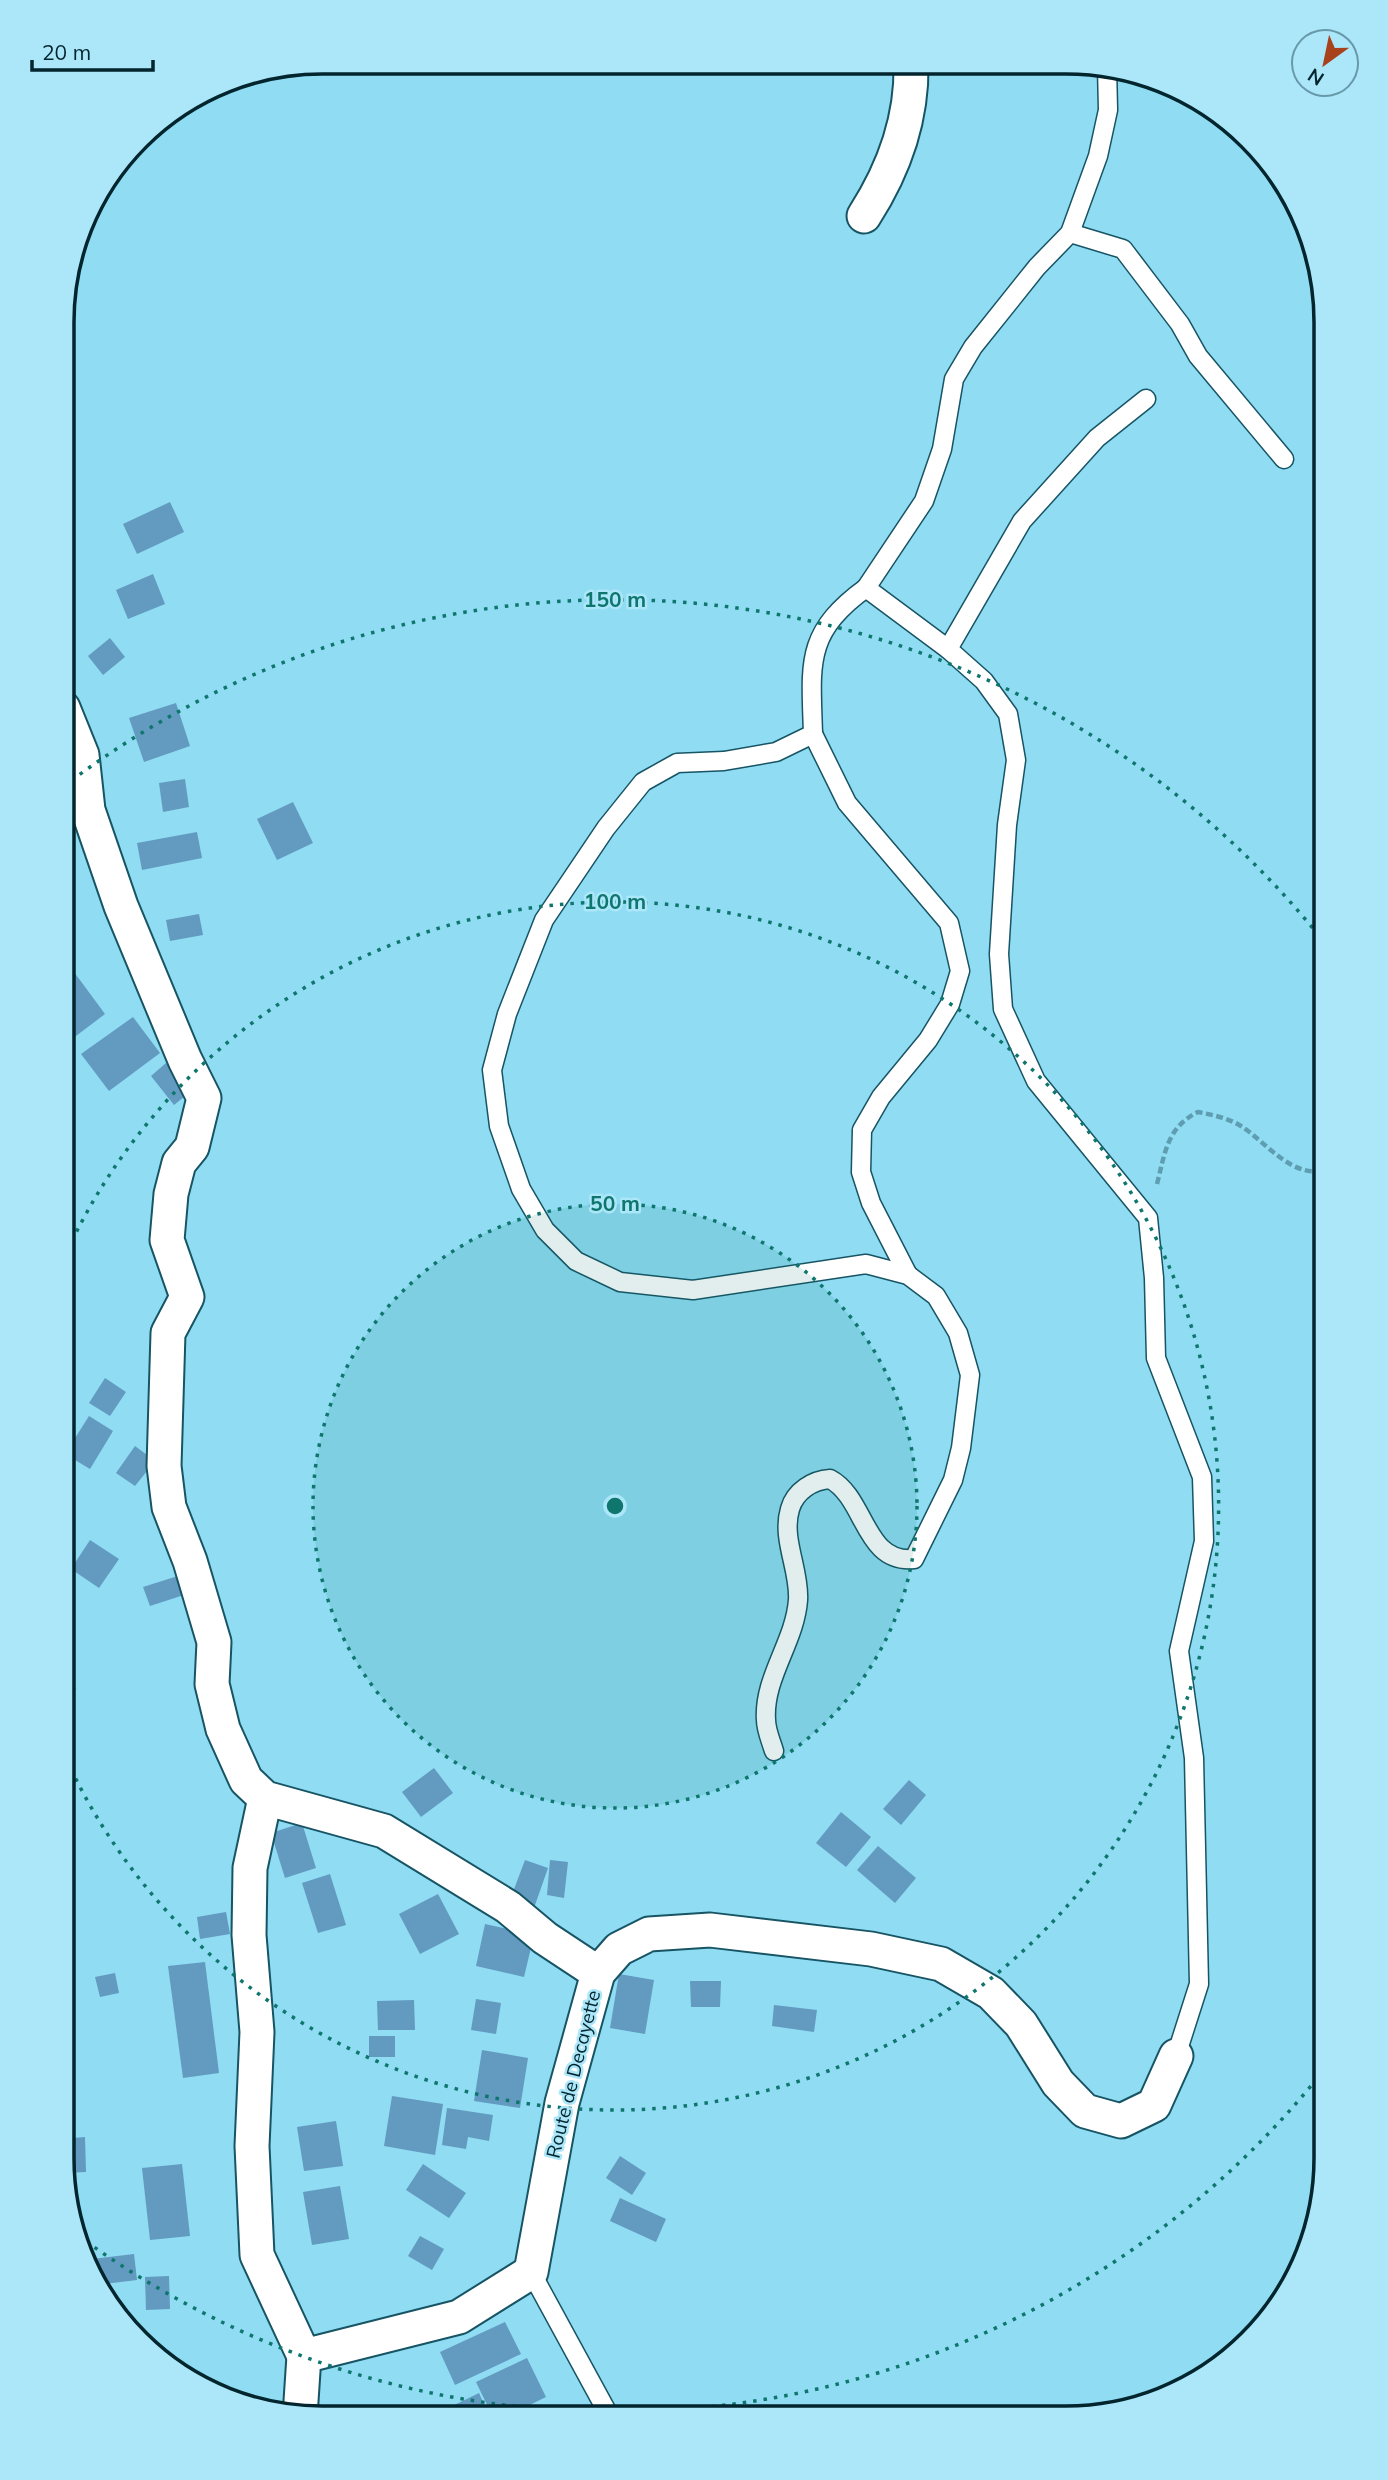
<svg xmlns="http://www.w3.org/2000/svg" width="1388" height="2480" font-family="Mulish,sans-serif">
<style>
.building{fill:#629ac0}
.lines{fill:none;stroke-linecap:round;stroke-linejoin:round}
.lane-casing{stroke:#175464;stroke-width:21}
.street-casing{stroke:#175464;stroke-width:37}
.path{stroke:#5f9eb0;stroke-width:4.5;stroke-dasharray:7 3.5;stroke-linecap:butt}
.lane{stroke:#fff;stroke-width:18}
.street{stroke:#fff;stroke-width:33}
.ring{fill:none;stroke:#0f766e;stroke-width:3.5;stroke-dasharray:3.5 7}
.labels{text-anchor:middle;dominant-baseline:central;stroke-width:5;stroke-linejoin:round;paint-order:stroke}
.street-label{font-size:19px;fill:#03252e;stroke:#abe6f9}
.rim{fill:none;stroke:#03252e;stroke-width:3.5}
.centre{fill:#0f766e;stroke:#abe6f9;stroke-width:3.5}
.ring-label{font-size:21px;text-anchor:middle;font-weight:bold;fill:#0f766e;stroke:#abe6f9;stroke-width:5;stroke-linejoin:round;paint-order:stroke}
</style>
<rect width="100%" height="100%" fill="#8fdcf3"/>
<g class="building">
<path d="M170 502 184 532 137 554 123 524Z"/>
<path d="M153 574 165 604 128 619 116 590Z"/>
<path d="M110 638 125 657 103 675 88 656Z"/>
<path d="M176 703 190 746 144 762 129 718Z"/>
<path d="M185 779 189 807 163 812 159 783Z"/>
<path d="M293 802 313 843 277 860 257 819Z"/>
<path d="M197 832 202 858 142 870 137 843Z"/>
<path d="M199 914 203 935 170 941 166 920Z"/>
<path d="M74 972 105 1014 68 1042 63 1034V980Z"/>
<path d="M133 1017 160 1053 109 1091 81 1054Z"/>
<path d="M166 1063 190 1092 174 1105 151 1076Z"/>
<path d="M105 1378 126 1392 110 1416 89 1403Z"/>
<path d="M89 1416 113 1431 90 1469 65 1454Z"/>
<path d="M135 1446 155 1461 135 1486 116 1473Z"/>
<path d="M90 1540 119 1559 99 1588 71 1569Z"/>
<path d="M181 1575 187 1594 150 1606 143 1587Z"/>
<path d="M62 1683 76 1688 65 1722 62 1721Z"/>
<path d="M434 1768 453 1793 421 1817 402 1792Z"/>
<path d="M909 1780 926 1795 901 1825 883 1809Z"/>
<path d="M841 1812 871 1837 846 1867 816 1843Z"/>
<path d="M302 1823 316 1868 285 1878 271 1833Z"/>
<path d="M878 1846 916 1878 895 1903 857 1870Z"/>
<path d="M525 1860 548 1868 534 1908 510 1900Z"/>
<path d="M550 1860 568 1862 564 1898 547 1895Z"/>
<path d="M330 1874 346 1925 318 1933 302 1883Z"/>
<path d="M438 1894 459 1934 420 1954 399 1914Z"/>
<path d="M226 1912 230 1934 200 1939 197 1917Z"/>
<path d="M485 1924 534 1935 524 1977 476 1966Z"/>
<path d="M205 1962 219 2073 183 2078 168 1966Z"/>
<path d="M115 1973 119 1993 100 1997 95 1977Z"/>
<path d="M619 1974 654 1980 645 2034 610 2028Z"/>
<path d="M690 1981H721L720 2007H691Z"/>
<path d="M476 1999 501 2003 496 2034 471 2030Z"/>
<path d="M414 2000 415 2030H378L377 2001Z"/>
<path d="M774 2005 817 2010 814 2032 772 2026Z"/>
<rect x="369" y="2036" width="26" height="21"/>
<path d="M482 2050 528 2058 520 2108 474 2101Z"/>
<path d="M392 2096 443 2104 435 2155 384 2146Z"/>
<path d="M447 2108 493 2115 489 2141 468 2137 466 2149 442 2145Z"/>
<path d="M336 2121 343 2166 304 2171 297 2127Z"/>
<path d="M85 2137 86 2172 64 2173 61 2139Z"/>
<path d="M620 2156 646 2173 632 2195 606 2178Z"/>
<path d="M182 2164 190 2236 150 2240 142 2168Z"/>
<path d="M423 2164 466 2193 449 2218 406 2190Z"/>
<path d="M340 2186 349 2239 312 2245 303 2192Z"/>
<path d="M620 2198 666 2219 656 2242 610 2221Z"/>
<path d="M420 2236 444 2249 432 2270 408 2256Z"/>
<path d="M134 2254 137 2280 96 2285 92 2259Z"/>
<path d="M169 2276 170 2309 146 2310 145 2277Z"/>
<path d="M505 2322 521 2354 455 2385 440 2352Z"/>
<path d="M527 2358 546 2397 505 2417H493L476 2382Z"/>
<path d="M479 2393 489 2416 445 2417 442 2411Z"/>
<path d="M548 2407 553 2417H527Z"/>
</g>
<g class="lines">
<g class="lane-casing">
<g id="lane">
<path d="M1070 233 1123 249 1180 324 1198 356 1284 459"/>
<path d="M1146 399 1097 438 1022 521 948 649 984 681 1008 714 1016 760 1007 825 999 954 1003 1009 1036 1081 1148 1218 1154 1278 1156 1358 1202 1477 1204 1541 1179 1651 1194 1758 1199 1984 1176 2056"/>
<path d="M866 588 924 501 942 449 954 379 973 347 1037 267 1070 233 1098 156 1108 110 1107 66"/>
<path d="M813 734 847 803 949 923 960 971 950 1004 928 1040 881 1097 862 1130 861 1172 871 1203 908 1275"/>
<path d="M774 1751C771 1741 766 1730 766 1720 763 1678 795 1642 798 1600 800 1570 781 1539 790 1509 795 1491 813 1480 830 1479 866 1498 864 1564 914 1559L953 1480 961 1448 970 1375 958 1333 936 1296 908 1275 866 1264 693 1290 620 1282 576 1261 545 1230 521 1189 499 1126 492 1070 507 1014 544 920 606 828 643 782 677 763 724 761 776 752 813 734C811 664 804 633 866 588L948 649"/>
<path d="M531 2272 610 2417"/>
</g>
</g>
<g class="street-casing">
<g id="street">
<path d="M864 216C893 171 912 119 911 65"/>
<path d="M63 708 82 755 88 810 121 906 185 1060 204 1098 192 1147 179 1163 171 1194 167 1240 187 1297 168 1333 164 1466 169 1507 190 1561 214 1642 212 1684 223 1729 246 1780 265 1798 384 1831 508 1907 545 1938 598 1973"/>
<path d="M265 1798 250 1868 249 1935 257 2032 252 2146 257 2255 304 2356"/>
<path d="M300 2416 304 2356 459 2317 531 2272 562 2103 598 1973 619 1949 649 1934 710 1930 871 1949 941 1964 991 1993 1021 2024 1058 2083 1085 2111 1121 2121 1154 2105 1176 2056"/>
</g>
</g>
<path class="path" d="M1157 1184C1165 1153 1167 1127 1198 1112 1213 1115 1228 1118 1241 1126 1266 1142 1294 1181 1326 1169"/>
<use href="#lane" class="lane"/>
<use href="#street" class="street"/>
</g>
<circle cx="615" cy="1506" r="302" fill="#0f766e" fill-opacity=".12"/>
<g class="ring">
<circle cx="615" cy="1506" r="302"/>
<path d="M63 1260A604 604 0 1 1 63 1752"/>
<path d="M1324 2070A906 906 0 0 1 76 2234M63 787A906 906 0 0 1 1324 942"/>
</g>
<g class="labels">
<g class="street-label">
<text transform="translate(573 2074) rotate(-76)">Route de Decayette</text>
</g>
</g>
<path d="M0 0H1388V2480H0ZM322 74H1066A248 248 0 0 1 1314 322V2158A248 248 0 0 1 1066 2406H322A248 248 0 0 1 74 2158V322A248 248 0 0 1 322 74Z" fill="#abe6f9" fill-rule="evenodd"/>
<path class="rim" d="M322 74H1066A248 248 0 0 1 1314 322V2158A248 248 0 0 1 1066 2406H322A248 248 0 0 1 74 2158V322A248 248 0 0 1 322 74Z"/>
<circle cx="615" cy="1506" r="10" class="centre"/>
<g class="ring-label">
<text x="615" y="607">150 m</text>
<text x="615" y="909">100 m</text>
<text x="615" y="1211">50 m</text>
</g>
<g transform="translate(1325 63) rotate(213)"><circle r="33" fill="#abe6f9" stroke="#6899a8" stroke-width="2"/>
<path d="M0-5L12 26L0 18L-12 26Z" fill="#a8421c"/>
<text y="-10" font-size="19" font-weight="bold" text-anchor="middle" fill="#03252e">N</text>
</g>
<path d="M32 60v10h121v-10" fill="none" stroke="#03252e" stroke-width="3.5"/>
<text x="42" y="60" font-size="21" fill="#03252e" stroke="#abe6f9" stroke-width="5" paint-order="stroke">20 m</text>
</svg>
